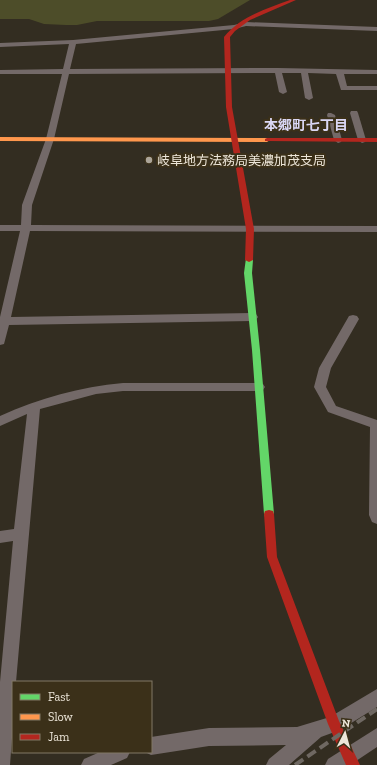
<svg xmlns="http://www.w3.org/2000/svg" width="377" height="765" font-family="'Zilla Slab','Noto Sans JP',serif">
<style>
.green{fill:#4d4d29}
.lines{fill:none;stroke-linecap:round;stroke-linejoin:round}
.street{fill:#736968;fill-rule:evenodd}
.fast{fill:#63d668;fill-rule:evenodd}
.slow{fill:#ff974d;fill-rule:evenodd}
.jam{fill:#b3261e;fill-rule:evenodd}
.rail{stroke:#6f6862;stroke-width:4;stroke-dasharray:10 5;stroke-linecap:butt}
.poi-dot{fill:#aca599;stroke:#3b3019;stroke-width:1.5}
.labels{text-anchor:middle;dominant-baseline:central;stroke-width:4;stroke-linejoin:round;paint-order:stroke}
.far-poi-label{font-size:13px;fill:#ede6d9;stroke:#3b3019;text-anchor:start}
.far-neighbourhood-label{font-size:14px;font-weight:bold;fill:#dad7f5;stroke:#3b3019}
</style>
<rect width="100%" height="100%" fill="#332d21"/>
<path class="green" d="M0 0H250L218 19 209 21H97L77 25H66L44 24 29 19H0Z"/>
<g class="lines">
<g class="street">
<path d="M246 22 377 27V31L246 26 234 29 76 44 70 69 278 68 377 70V74H344L347 86H377V90H341L336 74 308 73 313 98 309 100 305 98 301 73H282L287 92 283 94 279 92 275 73 69 74 54 139 32 205 31 225 377 226V232L30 231 11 317 252 313 256 314 258 317 256 320 252 321 9 325 4 344 0 345V317L20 231H0V225H21L22 205 46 139 62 74H0V70L63 69 69 44 0 47V43L73 40 234 25Z"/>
<path d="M351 111H357L358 113 366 140 365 142 362 143 358 140 350 113Z"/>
<path d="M328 113H331L335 115 342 140 341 142 338 143 334 140 327 115Z"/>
<path d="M353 315 357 316 359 319 331 368 326 387 336 406 377 420V524L372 522 369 515 370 427 328 412 314 387 319 368 349 316Z"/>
<path d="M123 383H259L263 384 265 387 263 390 259 391H123L96 394 40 409 16 682H13V724L10 765H0V682L13 541 0 543V531L14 529 27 414 0 426V416C40 398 80 387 123 383Z"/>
<path d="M377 689V707L340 730 321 737 289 765H266L269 759 286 745 209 746 151 755 145 752H151V737L209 728 297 727 330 717Z"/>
<path d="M377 728V747L350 765H325L328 759Z"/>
<path d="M100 752H130L127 758 111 765H81L84 759Z"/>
</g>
<path class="fast" d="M246 258H252L253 260 252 273 260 350 274 514 273 517 269 518 265 517 264 514 252 350 244 273Z"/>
<path class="slow" d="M0 137 267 138 270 140 267 142 0 141Z"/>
<g class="jam">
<path d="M290 0H296L250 20 235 31 230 37 232 107 254 229 253 260 249 262 245 260 246 229 226 107 224 37C241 16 266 9 290 0Z"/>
<path d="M267 138H377V142L265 141V139Z"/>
<path d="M269 510 273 511 274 514 277 557 339 721 360 765H346L328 724 267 557 264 514 265 511Z"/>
</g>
<path class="rail" d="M295 765 377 709"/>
</g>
<circle class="poi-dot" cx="149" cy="160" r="4"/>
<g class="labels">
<g class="far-poi-label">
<text x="157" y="160">岐阜地方法務局美濃加茂支局</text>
</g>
<g class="far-neighbourhood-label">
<text x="306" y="125">本郷町七丁目</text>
</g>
</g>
<rect x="12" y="681" width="140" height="72" fill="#3b3019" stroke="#827966"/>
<rect x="20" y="694" width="20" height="6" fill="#63d668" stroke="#827966"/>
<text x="48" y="701" font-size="12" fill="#ede6d9">Fast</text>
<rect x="20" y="714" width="20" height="6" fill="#ff974d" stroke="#827966"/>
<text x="48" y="721" font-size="12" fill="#ede6d9">Slow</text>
<rect x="20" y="734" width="20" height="6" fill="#b3261e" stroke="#827966"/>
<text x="48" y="741" font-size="12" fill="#ede6d9">Jam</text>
<g transform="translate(345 733) rotate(6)" stroke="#3b3019" stroke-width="3" paint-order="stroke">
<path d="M0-3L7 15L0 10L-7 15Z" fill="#ede6d9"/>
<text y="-6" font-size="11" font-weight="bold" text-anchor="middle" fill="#ede6d9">N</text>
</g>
</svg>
